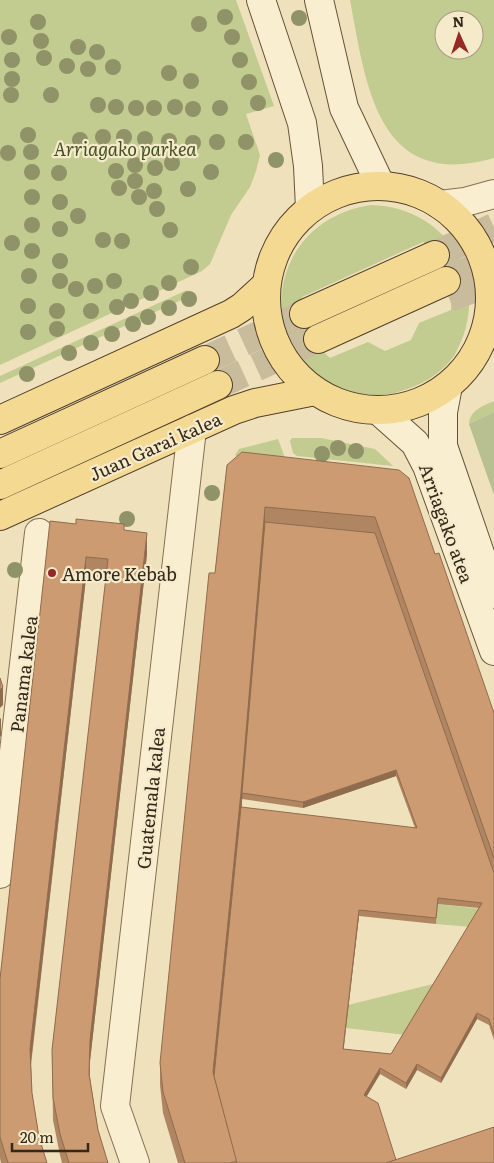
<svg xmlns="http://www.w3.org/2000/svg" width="494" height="1163" font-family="Literata,serif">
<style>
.green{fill:#c2cb90;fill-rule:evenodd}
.cemetery{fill:#b8bf90}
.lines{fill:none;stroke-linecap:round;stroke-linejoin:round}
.primary-tunnel{stroke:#c9bc9c;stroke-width:28;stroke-dasharray:28 14;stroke-linecap:butt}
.street-casing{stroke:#857155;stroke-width:30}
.secondary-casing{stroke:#665239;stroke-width:30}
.primary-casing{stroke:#523f2a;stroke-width:30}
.street{stroke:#f9eecf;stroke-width:28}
.secondary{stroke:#f9eecf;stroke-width:28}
.primary{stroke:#f3d992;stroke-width:28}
.tree{fill:#909267}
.wall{fill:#b08561;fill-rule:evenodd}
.shaded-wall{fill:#906c4f}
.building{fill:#cd9b71;stroke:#906c4f;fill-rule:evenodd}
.poi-dot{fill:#942925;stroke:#f5ebcb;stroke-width:2}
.labels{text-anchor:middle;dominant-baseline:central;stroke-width:4.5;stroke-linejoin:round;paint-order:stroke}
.park-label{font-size:18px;font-style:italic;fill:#435121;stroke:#f5ebcb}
.street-label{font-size:18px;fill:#34281b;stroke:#f5ebcb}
.poi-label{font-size:18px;fill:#34281b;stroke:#f5ebcb;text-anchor:start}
</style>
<rect width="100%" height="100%" fill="#eee1bc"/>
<g class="green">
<path d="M0 0H236L274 106 246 114 260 155 256 171 250 187 231 215 210 264 202 271 0 365Z"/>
<path d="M350 0H494V158C377 192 366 84 350 0ZM444 20H474V50H444Z"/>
<path d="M371 205C451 207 494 287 454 356 440 375 420 386 398 392 382 397 365 396 349 391 249 359 263 221 371 205ZM423 242C446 257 452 285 451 310L419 323 411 340 385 351 368 342 330 358C312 341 301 323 302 297Z"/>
<path d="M187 290 190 296 0 383V376Z"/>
<path d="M494 401V412L469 424C470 410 483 406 494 401Z"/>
<path d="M292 438H321L375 449 393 466 297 456 293 453 290 441Z"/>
<path d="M278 439 285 458H239L235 455 239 449Z"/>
<path d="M438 904 482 909 471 927 436 924Z"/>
<path d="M437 983 406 1035 346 1028 348 1005Z"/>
</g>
<path class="cemetery" d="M494 412V495L469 424Z"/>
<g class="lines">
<g class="primary-tunnel">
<path d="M435 255 494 227"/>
<path d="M446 281 494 259"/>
<path d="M449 298 494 281"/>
<path d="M205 360 304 314"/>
<path d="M218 385 318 339"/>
</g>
<g class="street-casing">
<g id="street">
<path d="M440 205 465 202 494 194"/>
<path d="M486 329 494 325"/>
<path d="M0 874 39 533"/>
<path d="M135 1163 115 1106 192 429"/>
</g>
</g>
<g class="secondary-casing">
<g id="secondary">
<path d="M261 0 302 123 308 166 310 208"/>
<path d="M319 0 344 108 381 186"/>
<path d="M448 386 443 412V446L494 594"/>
<path d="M378 410 415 443 427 466 494 651"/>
</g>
</g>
<g class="primary-casing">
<g id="primary">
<circle cx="378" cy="298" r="112"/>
<path d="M304 314 435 255"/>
<path d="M318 339 446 281"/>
<path d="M0 420 231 314 242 307 266 285"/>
<path d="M0 454 205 360"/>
<path d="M0 485 218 385"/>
<path d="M0 516 234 410 255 403 315 391"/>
</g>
</g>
<use href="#street" class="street"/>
<use href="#secondary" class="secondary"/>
<use href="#primary" class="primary"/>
</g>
<g class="tree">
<circle cx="225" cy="17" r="8"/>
<circle cx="299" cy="18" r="8"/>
<circle cx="38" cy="22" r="8"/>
<circle cx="199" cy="24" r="8"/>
<circle cx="9" cy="37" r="8"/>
<circle cx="232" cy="37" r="8"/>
<circle cx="41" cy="41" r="8"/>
<circle cx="78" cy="47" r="8"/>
<circle cx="97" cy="52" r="8"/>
<circle cx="44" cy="58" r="8"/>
<circle cx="12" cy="60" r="8"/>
<circle cx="240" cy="60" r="8"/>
<circle cx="67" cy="66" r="8"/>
<circle cx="113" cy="67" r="8"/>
<circle cx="88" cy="69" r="8"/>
<circle cx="169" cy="73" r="8"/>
<circle cx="12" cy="79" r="8"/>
<circle cx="191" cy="81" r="8"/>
<circle cx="249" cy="82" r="8"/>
<circle cx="11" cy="95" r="8"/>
<circle cx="51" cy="95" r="8"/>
<circle cx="258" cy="103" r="8"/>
<circle cx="98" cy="105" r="8"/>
<circle cx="116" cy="107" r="8"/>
<circle cx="175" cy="107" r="8"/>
<circle cx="136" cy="108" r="8"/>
<circle cx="154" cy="108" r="8"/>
<circle cx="220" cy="108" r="8"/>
<circle cx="193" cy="109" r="8"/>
<circle cx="28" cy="135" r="8"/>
<circle cx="103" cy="137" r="8"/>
<circle cx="124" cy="137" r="8"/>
<circle cx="145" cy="139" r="8"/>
<circle cx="80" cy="140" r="8"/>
<circle cx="169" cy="141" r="8"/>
<circle cx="217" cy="142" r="8"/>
<circle cx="246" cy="142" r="8"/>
<circle cx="193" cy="143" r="8"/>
<circle cx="31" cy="152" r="8"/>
<circle cx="8" cy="153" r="8"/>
<circle cx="276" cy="160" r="8"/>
<circle cx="172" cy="163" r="8"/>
<circle cx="135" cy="165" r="8"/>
<circle cx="155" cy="168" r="8"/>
<circle cx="116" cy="171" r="8"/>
<circle cx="32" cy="172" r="8"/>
<circle cx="211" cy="172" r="8"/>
<circle cx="59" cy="173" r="8"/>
<circle cx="135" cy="181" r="8"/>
<circle cx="119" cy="188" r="8"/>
<circle cx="188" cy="189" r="8"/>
<circle cx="154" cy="191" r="8"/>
<circle cx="32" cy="197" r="8"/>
<circle cx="139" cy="197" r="8"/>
<circle cx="60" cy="202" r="8"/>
<circle cx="157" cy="209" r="8"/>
<circle cx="78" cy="216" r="8"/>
<circle cx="32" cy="225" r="8"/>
<circle cx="60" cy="229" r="8"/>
<circle cx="170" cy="230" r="8"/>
<circle cx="103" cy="240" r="8"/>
<circle cx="122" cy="241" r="8"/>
<circle cx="12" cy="243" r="8"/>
<circle cx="32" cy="251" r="8"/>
<circle cx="60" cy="261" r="8"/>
<circle cx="191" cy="267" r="8"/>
<circle cx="29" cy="276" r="8"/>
<circle cx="60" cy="281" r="8"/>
<circle cx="114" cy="281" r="8"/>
<circle cx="169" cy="283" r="8"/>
<circle cx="95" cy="286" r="8"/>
<circle cx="76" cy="289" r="8"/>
<circle cx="151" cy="293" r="8"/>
<circle cx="189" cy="299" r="8"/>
<circle cx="131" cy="301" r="8"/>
<circle cx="28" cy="306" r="8"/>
<circle cx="117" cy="307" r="8"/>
<circle cx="169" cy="308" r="8"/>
<circle cx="57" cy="311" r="8"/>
<circle cx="91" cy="311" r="8"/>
<circle cx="148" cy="317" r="8"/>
<circle cx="133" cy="324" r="8"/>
<circle cx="57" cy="329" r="8"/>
<circle cx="28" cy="332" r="8"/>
<circle cx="112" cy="334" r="8"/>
<circle cx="91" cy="343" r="8"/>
<circle cx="69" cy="353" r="8"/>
<circle cx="27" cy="374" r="8"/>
<circle cx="338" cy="448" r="8"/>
<circle cx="356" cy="451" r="8"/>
<circle cx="322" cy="454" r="8"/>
<circle cx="212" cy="493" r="8"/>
<circle cx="127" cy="519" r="8"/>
<circle cx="15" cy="570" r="8"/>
</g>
<g class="wall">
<path d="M227 465 399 470 435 554 494 713V1040L489 1025 477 1019 441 1083 417 1070 406 1089 380 1074 366 1097 396 1160 494 1163H178L163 1113 160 1085V1063ZM396 776 415 828 242 808V799L303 808ZM438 904 479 908 391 1054 343 1049 359 916 436 924Z"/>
<path d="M50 521 124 530 147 554 90 1061V1077L98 1130 108 1163H62L60 1155 53 1120 52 1050 106 580 86 578 31 1065 32 1093 39 1137 47 1163H1L0 1158V979Z"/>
</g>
<g class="shaded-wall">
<path d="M265 507V528L241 813 213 1089V1072Z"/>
<path d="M147 533V554L90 1061 89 1095 90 1040Z"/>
<path d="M86 557V578L30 1070V1049Z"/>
<path d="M3 687V705L0 708V690Z"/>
<path d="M1 718V736L0 737V719Z"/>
<path d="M396 770V776L303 808V802Z"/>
<path d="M359 910V916L343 1055V1049Z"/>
<path d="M477 1013V1019L441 1083V1078Z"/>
<path d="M417 1064V1070L406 1089V1083Z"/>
<path d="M380 1068V1074L364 1101V1095Z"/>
</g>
<g class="building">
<path d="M242 452 399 470 409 478 435 554 439 553 494 713V858L375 517 265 507 241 792 213 1072 237 1161 230 1163H185L163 1092 160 1063 209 573H215L227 465Z"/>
<path d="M76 519 124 524V530L147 533 90 1040 89 1074 98 1130 108 1163H69L60 1134 53 1098 52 1050 108 559 86 557 30 1049 32 1093 39 1137 47 1163H8L0 1137V979L50 521 76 524Z"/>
<path d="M265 522 375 533 494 873V1034L489 1019 477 1013 441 1078 417 1064 406 1083 380 1068 364 1095 378 1103 396 1160 386 1163H237L214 1076 241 807 417 828 396 770 303 802 242 793ZM438 898 482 903 391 1054 343 1049 359 910 436 918Z"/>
<path d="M0 678 3 687 0 690Z"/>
<path d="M494 1127V1163H386Z"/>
</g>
<circle class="poi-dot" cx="52" cy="573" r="5"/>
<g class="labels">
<g class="park-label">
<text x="125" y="148">Arriagako parkea</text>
</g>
<g class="street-label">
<text transform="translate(155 446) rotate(-24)">Juan Garai kalea</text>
<text transform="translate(447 523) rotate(70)">Arriagako atea</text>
<text transform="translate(23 674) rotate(-83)">Panama kalea</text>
<text transform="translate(150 798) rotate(-84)">Guatemala kalea</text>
</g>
<g class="poi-label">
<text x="62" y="573">Amore Kebab</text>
</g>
</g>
<g transform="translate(459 35) rotate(357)"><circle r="24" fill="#f5ebcb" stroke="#a89d85"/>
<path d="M0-4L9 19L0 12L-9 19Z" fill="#942925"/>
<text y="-8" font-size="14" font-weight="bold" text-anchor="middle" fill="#34281b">N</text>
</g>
<path d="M12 1143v8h76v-8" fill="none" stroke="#34281b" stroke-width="2.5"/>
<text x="20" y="1143" font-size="15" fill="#34281b" stroke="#f5ebcb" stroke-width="4" paint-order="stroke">20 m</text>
</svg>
